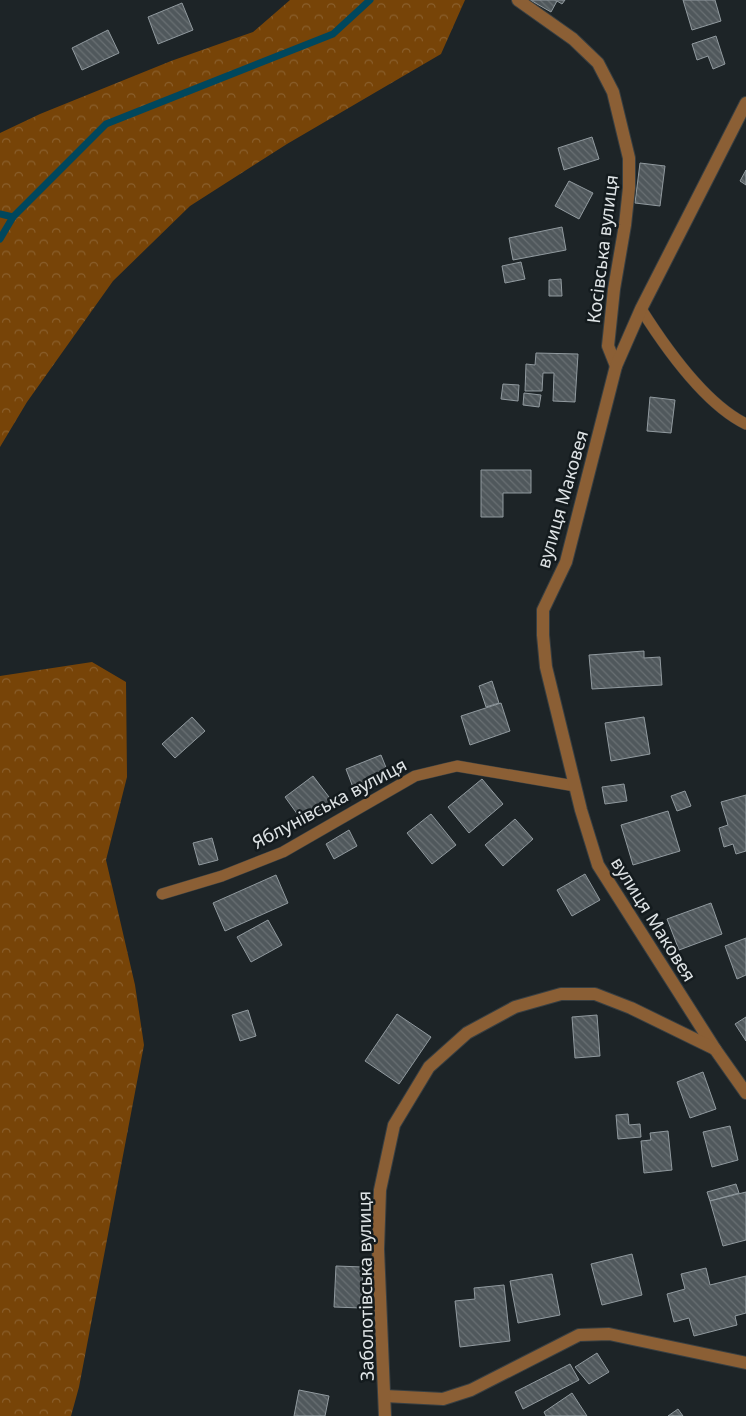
<svg xmlns="http://www.w3.org/2000/svg" width="746" height="1416" font-family="'Noto Sans',sans-serif">
<style>
.forest{fill:url(#forest-crowns)}
.lines{fill:none;stroke-linecap:round;stroke-linejoin:round}
.stream{stroke:#00475d;stroke-width:7}
.building{fill:url(#building-back-hatch);stroke:#919a9f}
.service-casing{stroke:#383f42;stroke-width:12}
.minor-casing{stroke:#383f42;stroke-width:14}
.service{stroke:#8b5f35;stroke-width:11}
.minor{stroke:#8b5f35;stroke-width:12}
.labels{text-anchor:middle;dominant-baseline:central;stroke-width:5;stroke-linejoin:round;paint-order:stroke}
.street-label{font-size:18px;fill:#dfe4e6;stroke:#141b1e}
</style>
<defs>
<pattern id="forest-crowns" width="20" height="18" patternUnits="userSpaceOnUse" patternTransform="scale(1.25)"><rect width="20" height="18" fill="#774408"/><path d="M2 6a3 3 0 1 1 6 0M12 15a3 3 0 1 1 6 0" fill="none" stroke="#8a5f2c"/></pattern>
<pattern id="building-back-hatch" width="6" height="6" patternUnits="userSpaceOnUse" patternTransform="scale(1.25)"><rect width="6" height="6" fill="#50585c"/><path d="M-1 5l2 2M0 0l6 6M5-1l2 2" fill="none" stroke="#697073"/></pattern>
</defs>
<rect width="100%" height="100%" fill="#1d2427"/>
<g class="forest">
<path d="M290 0H465L441 54 287 144 190 206 113 281 27 402 0 447V133L40 114 171 61 253 32Z"/>
<path d="M92 662 126 682 127 777 106 860 135 985 144 1045 79 1387 71 1416H0V676Z"/>
</g>
<g class="lines">
<g class="stream">
<path d="M0 214 13 217"/>
<path d="M0 239 13 217 106 124 333 34 370 0"/>
</g>
</g>
<g class="building">
<path d="M530 0H565L562 4 557 1 551 12Z"/>
<path d="M683 0H715L721 21 692 30Z"/>
<path d="M182 3 193 30 158 44 148 17Z"/>
<path d="M108 30 119 53 82 70 72 48Z"/>
<path d="M716 36 725 64 713 69 708 56 697 60 692 44Z"/>
<path d="M592 137 599 159 564 170 558 148Z"/>
<path d="M640 163 665 166 660 206 635 203Z"/>
<path d="M746 170V185L740 181Z"/>
<path d="M569 181 593 193 579 219 555 206Z"/>
<path d="M562 227 566 250 513 260 509 238Z"/>
<path d="M521 262 525 279 505 283 502 266Z"/>
<path d="M561 279 562 296H549V280Z"/>
<path d="M536 353 578 354 575 402 553 401 554 373H543L542 391H525L526 364 535 365Z"/>
<path d="M503 384 519 385 518 401 501 399Z"/>
<path d="M524 393 541 395 539 407 523 405Z"/>
<path d="M650 397 675 400 671 433 647 431Z"/>
<path d="M481 470H531V493H503V517H481Z"/>
<path d="M644 651V658L660 657 662 685 592 689 589 655Z"/>
<path d="M492 681 499 703 486 707 479 686Z"/>
<path d="M501 703 510 731 470 745 461 716Z"/>
<path d="M192 717 205 731 175 758 162 744Z"/>
<path d="M644 717 650 754 611 761 605 723Z"/>
<path d="M381 755 389 775 354 790 346 769Z"/>
<path d="M313 776 332 801 303 822 285 797Z"/>
<path d="M482 779 503 804 469 833 448 807Z"/>
<path d="M624 784 627 801 605 804 602 787Z"/>
<path d="M685 791 691 806 677 811 671 796Z"/>
<path d="M746 795V851L736 854 733 844 724 847 719 828 728 825 721 802Z"/>
<path d="M668 811 680 851 633 865 621 825Z"/>
<path d="M431 814 456 845 432 864 407 833Z"/>
<path d="M515 819 533 839 503 866 485 845Z"/>
<path d="M349 830 357 846 334 859 326 844Z"/>
<path d="M212 838 218 860 199 865 193 843Z"/>
<path d="M585 874 600 900 572 916 557 890Z"/>
<path d="M276 875 288 903 225 931 213 903Z"/>
<path d="M711 903 722 934 679 950 667 919Z"/>
<path d="M268 920 282 945 251 962 237 937Z"/>
<path d="M746 938V975L737 979 725 946Z"/>
<path d="M248 1010 256 1036 240 1041 232 1015Z"/>
<path d="M397 1014 431 1037 399 1084 365 1061Z"/>
<path d="M597 1015 600 1056 575 1058 572 1017Z"/>
<path d="M746 1017V1041L735 1024Z"/>
<path d="M703 1072 716 1109 690 1118 677 1082Z"/>
<path d="M628 1114 629 1125 640 1124 641 1137 618 1139 616 1115Z"/>
<path d="M730 1126 738 1160 712 1167 703 1132Z"/>
<path d="M668 1131 672 1170 644 1173 641 1141 651 1140 650 1133Z"/>
<path d="M736 1184 739 1193 710 1201 707 1192Z"/>
<path d="M746 1192V1240L723 1246 710 1201Z"/>
<path d="M632 1254 642 1295 602 1305 591 1264Z"/>
<path d="M336 1266 363 1267 361 1308 334 1307Z"/>
<path d="M706 1268 710 1285 746 1276V1313L735 1316 737 1325 694 1336 689 1318 674 1322 667 1294 685 1289 681 1274Z"/>
<path d="M552 1274 560 1315 518 1323 510 1281Z"/>
<path d="M504 1285 510 1341 460 1347 455 1301 475 1299 474 1288Z"/>
<path d="M597 1353 609 1372 589 1384 575 1367Z"/>
<path d="M570 1364 579 1380 523 1409 515 1392Z"/>
<path d="M299 1390 329 1396 325 1416H294Z"/>
<path d="M572 1393 587 1416H546L544 1412Z"/>
<path d="M678 1409 683 1416H668Z"/>
</g>
<g class="lines">
<g class="service-casing">
<g id="service">
<path d="M641 309C665 347 705 404 746 424"/>
<path d="M162 894 222 876 283 852 415 776 457 766 575 786"/>
</g>
</g>
<g class="minor-casing">
<g id="minor">
<path d="M518 0 573 39 598 63 613 92 629 158V188L625 225 614 289 608 346 616 366"/>
<path d="M746 103 641 309 616 366 566 562 543 610V635L546 667 581 810 598 865 715 1049 746 1093"/>
<path d="M385 1396 443 1399 471 1390 579 1335 609 1334 746 1363"/>
<path d="M385 1416 378 1249 380 1190 394 1125 429 1067 467 1033 515 1007 561 994H595L631 1008 715 1049"/>
</g>
</g>
<use href="#service" class="service"/>
<use href="#minor" class="minor"/>
</g>
<g class="labels">
<g class="street-label">
<text transform="translate(602 249) rotate(-83)">Косівська вулиця</text>
<text transform="translate(562 499) rotate(-74)">вулиця Маковея</text>
<text transform="translate(329 803) rotate(-28)">Яблунівська вулиця</text>
<text transform="translate(654 919) rotate(58)">вулиця Маковея</text>
<text transform="translate(365 1286) rotate(-91)">Заболотівська вулиця</text>
</g>
</g>
</svg>
